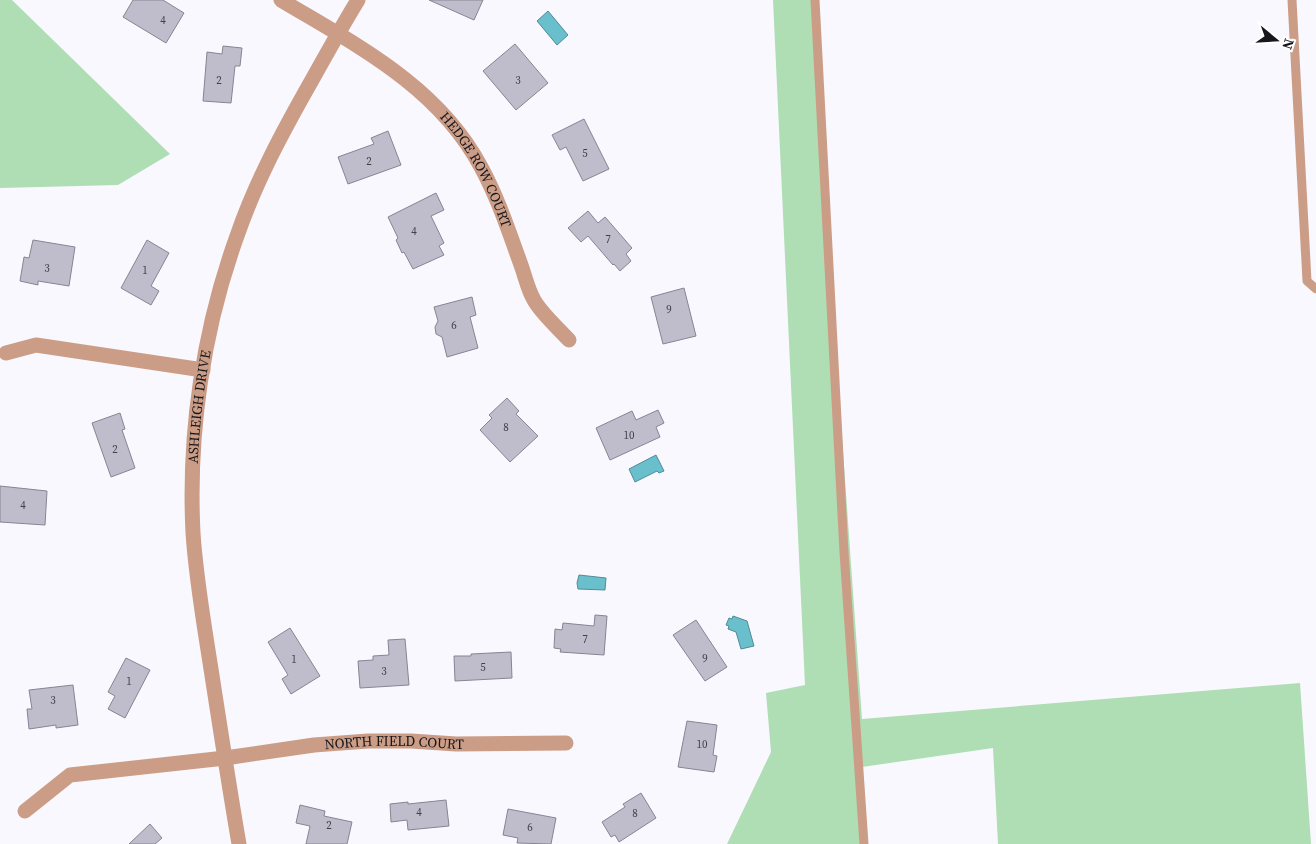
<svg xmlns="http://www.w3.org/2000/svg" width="1316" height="844" font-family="'Source Serif 4',serif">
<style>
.green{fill:#afddb4}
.water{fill:#69bfcc;stroke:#508c97}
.building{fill:#bfbccc;stroke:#878493}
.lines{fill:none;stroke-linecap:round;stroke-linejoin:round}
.service{stroke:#cc9d86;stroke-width:9}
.minor{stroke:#cc9d86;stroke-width:15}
.labels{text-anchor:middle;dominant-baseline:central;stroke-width:4;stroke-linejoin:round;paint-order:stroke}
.number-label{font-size:11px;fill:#414047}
.street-label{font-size:14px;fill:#17161b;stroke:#fff}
</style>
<rect width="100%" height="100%" fill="#f9f8ff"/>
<g class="green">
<path d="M0 0H12L170 154 118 185 0 188Z"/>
<path d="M773 0H811L862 719 1300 683 1311 844H998L993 748 862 767 865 844H727L771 752 766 693 805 685Z"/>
</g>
<g class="water">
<path d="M548 11 568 35 557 45 537 21Z"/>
<path d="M656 455 664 471 659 473 657 471 635 482 629 469Z"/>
<path d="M579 575 606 578 605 590 578 589 577 583Z"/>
<path d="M733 616 747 621 754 646 741 649 736 632 728 629 729 626 726 625 729 618 732 619Z"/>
</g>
<g class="building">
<path d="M133 0H163L184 13 166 43 123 17Z"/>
<path d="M429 0H483L474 20Z"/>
<path d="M515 44 548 83 516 110 483 71Z"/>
<path d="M223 46 242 48 240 66H235L231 103 203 101 207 52 222 54Z"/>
<path d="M584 119 609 169 583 181 566 147 560 150 552 135Z"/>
<path d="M388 131 401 165 348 184 338 157 374 144 371 138Z"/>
<path d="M436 193 444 210 431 216 444 243 439 246 444 255 413 269 404 252 402 253 396 240 398 238 388 217Z"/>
<path d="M588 211 598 223 605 217 632 248 626 254 631 261 620 271 614 264 613 265 588 236 581 242 568 228Z"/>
<path d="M33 240 75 247 69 286 38 281V285L20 281 24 257 29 258Z"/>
<path d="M147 240 169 253 151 286 159 291 151 305 121 288Z"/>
<path d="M684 288 696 336 663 344 651 297Z"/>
<path d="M472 297 476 315 470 317 478 348 447 357 442 337 436 334 435 327 438 321 434 307Z"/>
<path d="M507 398 519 411 516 414 538 436 510 462 480 430 492 418 489 415Z"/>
<path d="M658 410 664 423 656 427 660 437 610 460 596 428 632 411 636 420Z"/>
<path d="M120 413 125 429 122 430 135 468 111 477 92 423Z"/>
<path d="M0 486 47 491 45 525 0 522Z"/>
<path d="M595 615 607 616 604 655 560 652 561 649 554 648 555 629 562 630 563 623 594 626Z"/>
<path d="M696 620 727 667 705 681 673 635Z"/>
<path d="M290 628 320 676 291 694 282 679 288 675 268 642Z"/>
<path d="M405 639 409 685 360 688 358 661 373 660V656L389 655 388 640Z"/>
<path d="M511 652 512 678 455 681 454 656H471V654Z"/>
<path d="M126 658 150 670 125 718 108 709 115 696 108 692Z"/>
<path d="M73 685 78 725 56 728V725L29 729 27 709H32L29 690Z"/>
<path d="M687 721 717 725 713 755 717 756 714 772 678 767Z"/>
<path d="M641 793 656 818 619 842 615 835 611 837 602 822 625 807 623 804Z"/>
<path d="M446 800 449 826 408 830 407 820 391 822 390 804 408 802V804Z"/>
<path d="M300 805 325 811 324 816 352 822 347 844H306L310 826 296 823Z"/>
<path d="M508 809 556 818 551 844 517 843 518 838 503 835Z"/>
<path d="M150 824 162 838 155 844H129Z"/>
</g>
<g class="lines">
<g class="service">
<path d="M815 0 844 552 864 844"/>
<path d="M1292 0 1307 281 1316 289"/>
</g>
<g class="minor">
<path id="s1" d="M281 0C356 45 438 86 481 167 498 198 509 232 521 265 525 276 528 290 534 300 541 313 559 329 569 340"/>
<path d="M6 353 36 345 203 370"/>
<path id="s2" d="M25 811 70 775 225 758 314 745 368 741H411L456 744 566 743"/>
<path id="s3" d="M239 844C229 786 220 727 211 669 204 624 196 579 193 533 188 433 203 330 237 236 256 181 283 131 312 80 327 53 342 26 358 0"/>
</g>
</g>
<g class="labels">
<g class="number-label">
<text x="163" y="20">4</text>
<text x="219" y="80">2</text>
<text x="518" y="80">3</text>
<text x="585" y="153">5</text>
<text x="369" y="161">2</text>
<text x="414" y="231">4</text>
<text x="608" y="239">7</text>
<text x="47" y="268">3</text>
<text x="145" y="270">1</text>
<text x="669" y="309">9</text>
<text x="454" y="325">6</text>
<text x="506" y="427">8</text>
<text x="629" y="435">10</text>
<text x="115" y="449">2</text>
<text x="23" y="505">4</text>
<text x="585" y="639">7</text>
<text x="705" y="658">9</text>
<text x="294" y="659">1</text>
<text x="483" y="667">5</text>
<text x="384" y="671">3</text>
<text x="129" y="681">1</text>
<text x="53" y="700">3</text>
<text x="702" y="744">10</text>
<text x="419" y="812">4</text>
<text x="635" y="813">8</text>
<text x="329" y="825">2</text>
<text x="530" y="827">6</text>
</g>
<g class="street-label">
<text stroke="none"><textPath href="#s1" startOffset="264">HEDGE ROW COURT</textPath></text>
<text stroke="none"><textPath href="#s3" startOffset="441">ASHLEIGH DRIVE</textPath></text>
<text stroke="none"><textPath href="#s2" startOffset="384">NORTH FIELD COURT</textPath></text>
</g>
</g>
<g transform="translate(1276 40) rotate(108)" stroke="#ffffff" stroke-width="4" paint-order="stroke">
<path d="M0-4L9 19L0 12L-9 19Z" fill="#17161b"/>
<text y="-8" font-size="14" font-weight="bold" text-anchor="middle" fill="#17161b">N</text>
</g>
</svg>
